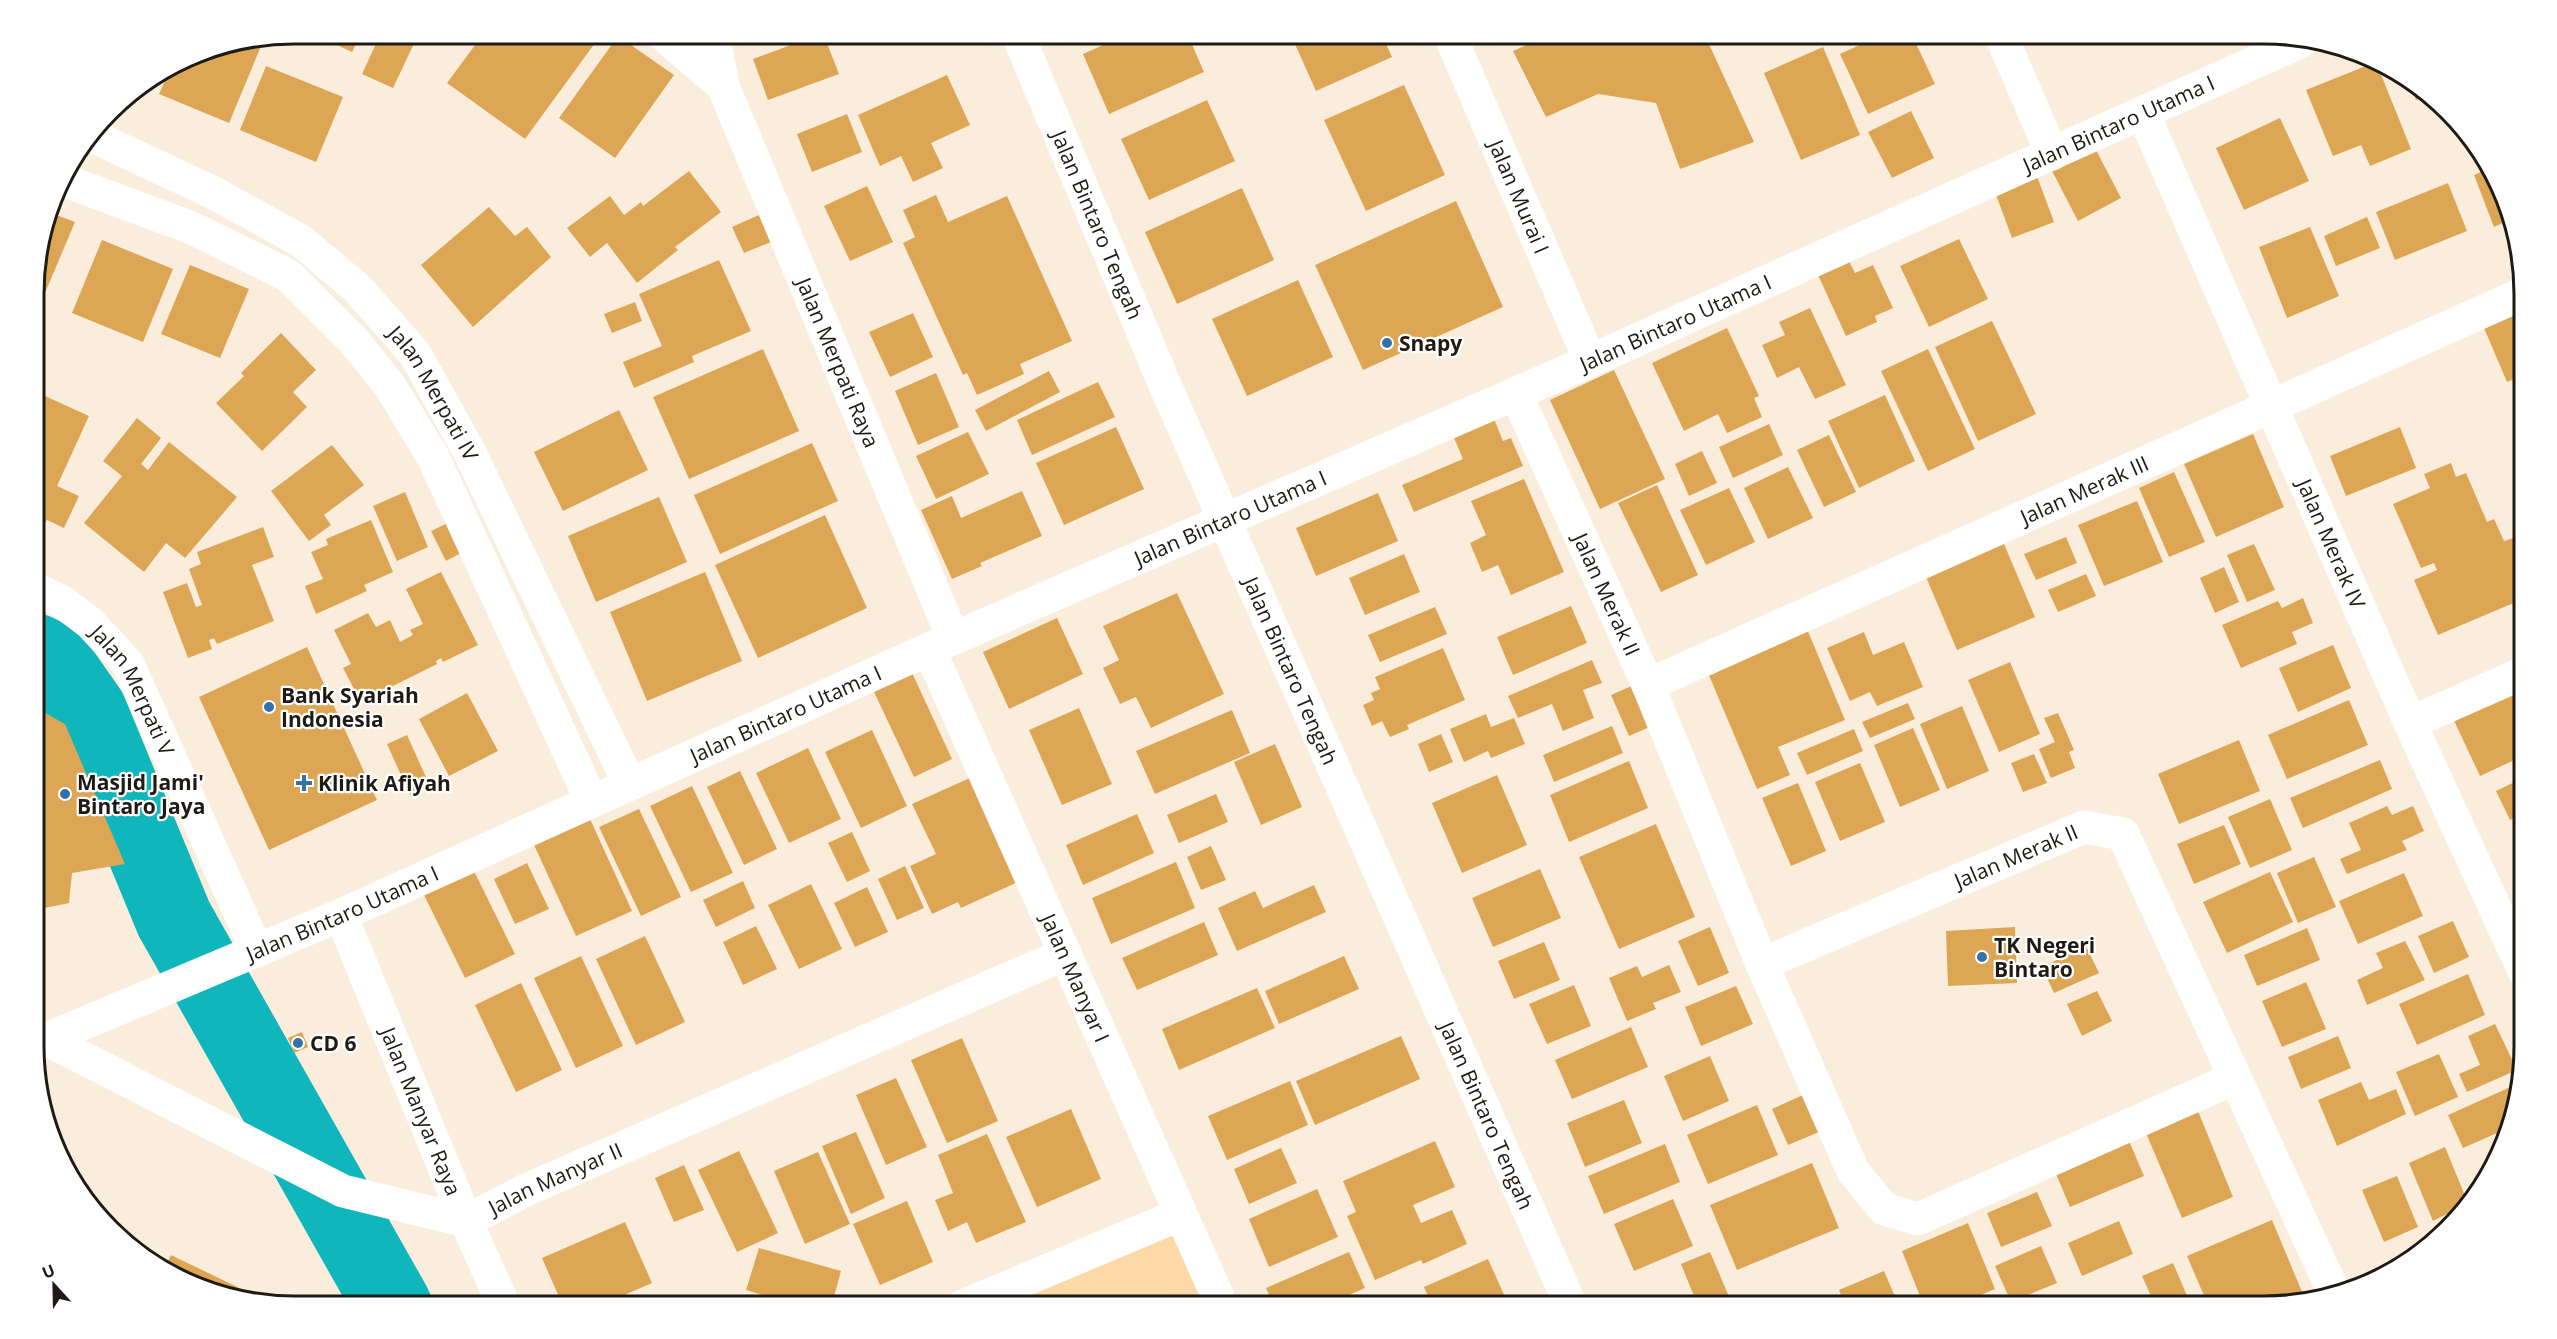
<svg xmlns="http://www.w3.org/2000/svg" width="2557" height="1339" font-family="'Open Sans',sans-serif">
<style>
.green{fill:#fdd9a7}
.lines{fill:none;stroke-linecap:round;stroke-linejoin:round}
.river{stroke:#0fb6bc;stroke-width:78}
.building{fill:#dca654}
.minor{stroke:#fff;stroke-width:33}
.tertiary{stroke:#fff;stroke-width:33}
.secondary{stroke:#fff;stroke-width:33}
.poi-dot{fill:#3272a9;stroke:#fff;stroke-width:2}
.labels{text-anchor:middle;dominant-baseline:central;stroke-width:4.5;stroke-linejoin:round;paint-order:stroke}
.street-label{font-size:21px;fill:#1e1a14;stroke:#fff}
.poi-label{font-size:21px;font-weight:bold;fill:#1e1a14;stroke:#fff;text-anchor:start}
.rim{fill:none;stroke:#1e1a14;stroke-width:3}
</style>
<rect width="100%" height="100%" fill="#faeddc"/>
<path class="green" d="M1187 1198 1234 1306H938Z"/>
<g class="lines">
<path class="river" d="M34 652 53 661 88 711 174 919 393 1306"/>
</g>
<g class="building">
<path d="M312 33H361L352 52Z"/>
<path d="M381 33H419L393 88 362 74Z"/>
<path d="M449 33H474L469 43Z"/>
<path d="M484 33H582L595 43 525 139 447 83Z"/>
<path d="M750 33H785L754 44Z"/>
<path d="M823 33 839 74 768 100 753 59Z"/>
<path d="M1130 33H1187L1204 72 1109 114 1083 54Z"/>
<path d="M1290 33H1381L1392 57 1316 91Z"/>
<path d="M1554 33H1711L1708 42 1754 142 1680 169 1656 103 1598 94 1546 117 1513 51Z"/>
<path d="M1886 33H1911L1935 84 1868 114 1840 54Z"/>
<path d="M618 36 674 75 615 158 559 118Z"/>
<path d="M264 39 229 123 159 94 171 68 194 53Z"/>
<path d="M1823 47 1860 135 1801 160 1764 73Z"/>
<path d="M2376 62 2411 149 2370 166 2361 145 2333 156 2306 90Z"/>
<path d="M266 66 343 97 316 162 240 130Z"/>
<path d="M947 75 970 125 931 143 943 168 913 182 901 156 880 166 858 115Z"/>
<path d="M2408 80 2430 95 2416 100Z"/>
<path d="M1404 85 1445 175 1366 211 1324 120Z"/>
<path d="M1207 100 1235 161 1149 200 1121 139Z"/>
<path d="M1911 111 1934 158 1892 178 1868 132Z"/>
<path d="M847 114 862 152 812 172 797 134Z"/>
<path d="M2280 118 2309 181 2244 210 2216 148Z"/>
<path d="M2095 148 2121 198 2078 221 2052 171Z"/>
<path d="M2488 169 2507 221 2494 227 2474 175Z"/>
<path d="M689 171 721 212 675 247 678 250 637 283 607 243 590 257 567 228 610 196 624 215 641 202 643 206Z"/>
<path d="M2037 176 2054 222 2012 238 1995 192Z"/>
<path d="M2448 183 2467 231 2395 260 2376 212Z"/>
<path d="M867 186 893 242 850 261 824 206Z"/>
<path d="M1242 188 1274 260 1177 304 1145 232Z"/>
<path d="M936 195 948 222 1007 196 1072 341 1020 364 1024 374 977 395 967 373 963 375 903 243 915 237 903 210Z"/>
<path d="M1456 201 1503 307 1363 370 1315 265Z"/>
<path d="M489 207 515 236 527 227 551 257 473 327 421 265Z"/>
<path d="M51 213 75 222 34 319V276Z"/>
<path d="M759 215 771 242 744 253 732 227Z"/>
<path d="M2367 217 2380 248 2336 266 2324 236Z"/>
<path d="M2310 227 2339 296 2287 318 2259 247Z"/>
<path d="M1959 239 1988 299 1929 327 1900 266Z"/>
<path d="M102 240 173 269 143 342 72 313Z"/>
<path d="M719 260 751 331 692 356 694 362 634 388 623 362 662 346 639 294Z"/>
<path d="M1849 261 1855 273 1873 265 1893 308 1875 316 1877 322 1846 336 1818 275Z"/>
<path d="M190 265 249 289 220 358 161 334Z"/>
<path d="M1298 280 1333 357 1247 396 1212 319Z"/>
<path d="M635 302 642 321 612 333 604 314Z"/>
<path d="M1810 308 1846 385 1815 399 1799 367 1777 378 1762 345 1785 335 1779 322Z"/>
<path d="M2522 312V376L2507 382 2484 328Z"/>
<path d="M913 313 933 357 890 377 869 332Z"/>
<path d="M1992 321 2036 414 1978 441 1935 347Z"/>
<path d="M1727 328 1759 396 1754 398 1762 417 1727 433 1718 414 1684 431 1652 363Z"/>
<path d="M281 333 316 370 293 392 307 407 262 451 216 403 244 376 241 373Z"/>
<path d="M763 349 799 431 689 479 653 397Z"/>
<path d="M1928 349 1975 449 1928 471 1881 371Z"/>
<path d="M1614 370 1665 479 1600 509 1550 400Z"/>
<path d="M1049 371 1060 392 986 431 975 410Z"/>
<path d="M936 373 959 427 918 445 895 391Z"/>
<path d="M1098 382 1115 417 1032 455 1017 420Z"/>
<path d="M34 391 89 416 57 486 79 496 64 528 47 520 43 527 34 524Z"/>
<path d="M1885 395 1915 461 1859 488 1828 421Z"/>
<path d="M619 410 648 470 563 511 534 452Z"/>
<path d="M1492 414 1503 441 1511 438 1523 466 1414 512 1402 485 1463 459 1451 431Z"/>
<path d="M137 418 161 438 141 464 148 470 169 442 237 497 185 558 166 543 144 572 84 523 122 476 103 461Z"/>
<path d="M1769 424 1783 455 1733 478 1719 447Z"/>
<path d="M1116 427 1144 489 1064 525 1036 463Z"/>
<path d="M2400 427 2416 468 2346 496 2330 456Z"/>
<path d="M968 432 989 474 936 499 916 456Z"/>
<path d="M2253 434 2284 507 2216 537 2184 464Z"/>
<path d="M1829 435 1856 492 1824 507 1797 450Z"/>
<path d="M812 443 838 501 720 554 694 495Z"/>
<path d="M332 445 364 485 324 515 331 525 309 541 271 491Z"/>
<path d="M1702 451 1717 483 1689 496 1675 464Z"/>
<path d="M2451 463 2456 477 2466 473 2487 522 2494 519 2504 541 2523 535V599L2438 635 2414 580 2437 570 2434 563 2421 568 2393 504 2430 488 2424 474Z"/>
<path d="M1788 467 1813 518 1768 539 1744 488Z"/>
<path d="M2174 472 2205 542 2169 557 2139 488Z"/>
<path d="M1524 479 1564 572 1511 595 1498 565 1482 572 1470 543 1486 535 1471 501Z"/>
<path d="M1657 485 1698 575 1661 592 1618 503Z"/>
<path d="M1729 488 1755 542 1706 565 1680 510Z"/>
<path d="M1022 491 1042 536 980 563 982 566 952 579 921 510 952 496 961 518Z"/>
<path d="M405 492 428 547 397 561 373 506Z"/>
<path d="M1378 493 1398 541 1316 576 1296 528Z"/>
<path d="M659 497 687 562 596 602 568 536Z"/>
<path d="M2137 501 2163 562 2104 586 2078 525Z"/>
<path d="M825 515 867 608 758 658 715 565Z"/>
<path d="M371 520 393 572 364 585 367 591 316 614 305 586 323 579 311 552 328 545 326 539Z"/>
<path d="M452 521 467 550 446 561 431 531Z"/>
<path d="M263 527 274 557 252 565 274 621 217 644 214 638 209 640 212 649 188 658 163 592 187 583 196 607 202 605 189 569 201 564 197 552Z"/>
<path d="M2066 537 2077 563 2036 580 2024 554Z"/>
<path d="M2004 544 2035 617 1957 650 1926 577Z"/>
<path d="M2254 544 2275 590 2247 602 2227 555Z"/>
<path d="M1404 554 1420 592 1365 615 1349 578Z"/>
<path d="M2224 567 2239 602 2215 613 2200 578Z"/>
<path d="M441 572 478 645 443 662 441 658 436 661 437 664 361 702 343 668 351 664 334 630 368 613 376 627 390 620 400 642 413 635 410 630 423 624 406 589Z"/>
<path d="M705 572 742 661 647 701 610 612Z"/>
<path d="M2086 574 2096 596 2058 612 2048 590Z"/>
<path d="M1177 593 1224 694 1151 728 1136 697 1120 704 1103 668 1119 660 1103 626Z"/>
<path d="M2303 598 2313 623 2292 632 2297 644 2241 668 2222 625 2278 601 2282 608Z"/>
<path d="M1571 606 1587 643 1513 675 1497 637Z"/>
<path d="M1435 607 1447 634 1380 662 1368 635Z"/>
<path d="M1057 618 1083 674 1009 709 983 652Z"/>
<path d="M1807 629 1845 720 1778 747 1790 775 1757 789 1708 673Z"/>
<path d="M1864 632 1873 655 1904 642 1923 687 1877 706 1870 692 1850 701 1827 648Z"/>
<path d="M2333 645 2351 688 2298 712 2279 668Z"/>
<path d="M307 647 377 800 269 850 199 697Z"/>
<path d="M1443 648 1465 700 1407 725 1409 729 1390 737 1382 721 1372 726 1363 705 1374 700 1371 693 1380 689 1375 677Z"/>
<path d="M1592 660 1602 683 1583 690 1594 718 1563 731 1552 704 1518 718 1508 696Z"/>
<path d="M907 662 952 759 914 777 868 679Z"/>
<path d="M2010 662 2040 734 1999 752 1968 680Z"/>
<path d="M2508 682 2523 714V756L2480 776 2449 710Z"/>
<path d="M1634 685 1652 726 1629 736 1611 695Z"/>
<path d="M467 693 498 751 449 776 419 719Z"/>
<path d="M2349 700 2368 745 2287 779 2268 735Z"/>
<path d="M1908 703 1915 719 1870 738 1862 722Z"/>
<path d="M1962 706 1989 771 1947 789 1920 724Z"/>
<path d="M34 707 65 724 125 864 72 873 69 903 35 910Z"/>
<path d="M1079 708 1112 784 1062 805 1029 730Z"/>
<path d="M1232 710 1250 753 1155 794 1136 751Z"/>
<path d="M2058 713 2074 750 2069 752 2075 768 2051 778 2039 749 2055 742 2044 718Z"/>
<path d="M1486 714 1491 727 1514 718 1525 744 1491 758 1488 751 1464 762 1450 729Z"/>
<path d="M1612 726 1623 753 1554 782 1543 755Z"/>
<path d="M1913 728 1940 790 1900 807 1874 745Z"/>
<path d="M1854 729 1863 751 1807 775 1797 753Z"/>
<path d="M872 730 907 806 861 828 825 752Z"/>
<path d="M1441 734 1453 762 1429 772 1418 744Z"/>
<path d="M407 735 430 786 410 795 387 744Z"/>
<path d="M2239 740 2260 791 2179 824 2158 774Z"/>
<path d="M1275 744 1302 807 1261 825 1234 762Z"/>
<path d="M808 748 841 819 789 843 756 773Z"/>
<path d="M2034 754 2047 783 2023 792 2011 763Z"/>
<path d="M2380 760 2392 789 2303 828 2290 798Z"/>
<path d="M1629 761 1648 808 1569 842 1550 795Z"/>
<path d="M1860 763 1885 822 1840 841 1815 782Z"/>
<path d="M740 771 777 849 744 865 707 787Z"/>
<path d="M1497 775 1527 845 1462 873 1432 803Z"/>
<path d="M972 777 1020 881 961 908 958 902 932 914 910 866 936 854 912 804Z"/>
<path d="M2523 778V814L2510 820 2496 791Z"/>
<path d="M1798 783 1826 851 1791 866 1762 798Z"/>
<path d="M692 786 733 873 691 892 650 806Z"/>
<path d="M1216 794 1228 822 1179 843 1167 815Z"/>
<path d="M2270 799 2292 850 2250 868 2228 817Z"/>
<path d="M2387 806 2392 815 2413 806 2424 831 2402 841 2407 850 2347 874 2340 859 2361 850 2349 823Z"/>
<path d="M639 809 681 897 641 916 599 827Z"/>
<path d="M1137 814 1154 853 1083 885 1066 845Z"/>
<path d="M590 819 632 911 576 936 534 845Z"/>
<path d="M1656 824 1695 917 1619 949 1579 857Z"/>
<path d="M2224 825 2241 864 2194 884 2177 844Z"/>
<path d="M852 832 870 871 847 882 828 843Z"/>
<path d="M1211 846 1226 880 1201 890 1187 857Z"/>
<path d="M2314 857 2336 907 2298 923 2277 873Z"/>
<path d="M1176 862 1195 908 1111 944 1092 898Z"/>
<path d="M527 863 549 909 515 924 494 879Z"/>
<path d="M905 866 924 908 897 920 878 879Z"/>
<path d="M472 867 515 954 465 978 422 891Z"/>
<path d="M1540 869 1561 918 1493 947 1472 898Z"/>
<path d="M2270 872 2293 922 2227 953 2203 902Z"/>
<path d="M2404 873 2423 916 2358 944 2339 901Z"/>
<path d="M743 881 755 908 716 927 703 900Z"/>
<path d="M811 884 842 949 799 969 768 905Z"/>
<path d="M1314 885 1326 912 1237 951 1218 908 1255 891 1263 908Z"/>
<path d="M867 887 888 932 855 947 834 903Z"/>
<path d="M2453 921 2469 957 2434 973 2418 936Z"/>
<path d="M1204 922 1218 955 1137 990 1122 958Z"/>
<path d="M756 926 777 969 743 985 723 942Z"/>
<path d="M1710 927 1729 973 1698 986 1678 941Z"/>
<path d="M2015 927 2017 983 1948 986 1946 931Z"/>
<path d="M2307 928 2320 960 2257 986 2244 955Z"/>
<path d="M645 936 685 1022 636 1045 596 959Z"/>
<path d="M2405 941 2425 980 2367 1005 2357 980 2383 968 2376 953Z"/>
<path d="M1544 942 1560 980 1514 999 1498 961Z"/>
<path d="M2086 946 2099 973 2054 993 2042 967Z"/>
<path d="M581 956 623 1046 576 1068 534 978Z"/>
<path d="M1344 956 1359 989 1279 1024 1265 991Z"/>
<path d="M1669 965 1681 992 1653 1003 1656 1009 1627 1021 1609 978 1637 966 1642 977Z"/>
<path d="M2468 974 2485 1015 2417 1045 2399 1004Z"/>
<path d="M2306 982 2326 1029 2282 1047 2262 1001Z"/>
<path d="M521 983 562 1070 516 1092 475 1005Z"/>
<path d="M1574 985 1591 1026 1547 1044 1529 1004Z"/>
<path d="M1736 986 1753 1024 1701 1046 1685 1007Z"/>
<path d="M1257 988 1275 1028 1179 1070 1162 1029Z"/>
<path d="M2097 991 2112 1021 2082 1036 2067 1004Z"/>
<path d="M2495 1024 2517 1070 2467 1092 2459 1074 2480 1065 2468 1036Z"/>
<path d="M1631 1027 1648 1067 1572 1099 1555 1060Z"/>
<path d="M302 1032 308 1047 294 1053 288 1038Z"/>
<path d="M1401 1036 1420 1079 1315 1125 1296 1081Z"/>
<path d="M2338 1036 2351 1068 2301 1089 2288 1057Z"/>
<path d="M962 1038 998 1121 947 1143 911 1060Z"/>
<path d="M2439 1054 2458 1097 2415 1116 2396 1072Z"/>
<path d="M1710 1056 1729 1101 1683 1121 1664 1076Z"/>
<path d="M896 1078 927 1147 886 1165 856 1095Z"/>
<path d="M1290 1081 1308 1125 1227 1160 1208 1116Z"/>
<path d="M2361 1082 2369 1100 2396 1089 2406 1114 2337 1146 2318 1100Z"/>
<path d="M2515 1085 2504 1130 2463 1148 2448 1115Z"/>
<path d="M1803 1095 1819 1132 1788 1145 1772 1109Z"/>
<path d="M1624 1100 1642 1143 1585 1167 1567 1123Z"/>
<path d="M1757 1105 1778 1155 1708 1184 1687 1135Z"/>
<path d="M1071 1109 1101 1179 1037 1207 1006 1137Z"/>
<path d="M2198 1111 2233 1197 2182 1218 2146 1133Z"/>
<path d="M856 1132 885 1198 851 1214 822 1146Z"/>
<path d="M987 1134 1026 1222 976 1243 967 1222 948 1231 935 1200 953 1193 938 1155Z"/>
<path d="M2127 1136 2144 1176 2070 1207 2053 1167Z"/>
<path d="M1435 1141 1455 1187 1413 1205 1421 1223 1452 1210 1467 1244 1423 1264 1421 1260 1375 1280 1347 1216 1356 1212 1343 1181Z"/>
<path d="M1665 1144 1680 1182 1604 1214 1588 1176Z"/>
<path d="M2445 1147 2468 1203 2433 1221 2409 1163Z"/>
<path d="M1281 1148 1297 1183 1249 1204 1234 1169Z"/>
<path d="M739 1151 778 1233 737 1252 698 1170Z"/>
<path d="M818 1152 850 1224 805 1244 774 1171Z"/>
<path d="M1812 1163 1839 1228 1737 1270 1710 1205Z"/>
<path d="M684 1165 704 1210 674 1222 655 1178Z"/>
<path d="M2397 1176 2418 1227 2384 1242 2362 1190Z"/>
<path d="M1317 1189 1338 1237 1269 1267 1249 1219Z"/>
<path d="M2037 1192 2052 1226 2001 1247 1987 1213Z"/>
<path d="M1673 1199 1693 1246 1634 1271 1614 1224Z"/>
<path d="M907 1201 933 1262 880 1285 853 1224Z"/>
<path d="M2272 1220 2305 1299 2280 1305H2208L2187 1256Z"/>
<path d="M2119 1221 2133 1254 2082 1276 2068 1243Z"/>
<path d="M625 1222 652 1283 599 1306H563L542 1258Z"/>
<path d="M1968 1223 1995 1289 1955 1306H1924L1902 1251Z"/>
<path d="M2041 1246 2057 1283 2011 1302 1995 1266Z"/>
<path d="M759 1248 841 1271 832 1304 837 1306H763L766 1296 746 1290Z"/>
<path d="M1349 1252 1365 1288 1324 1306H1274L1266 1288Z"/>
<path d="M1710 1252 1733 1306H1698L1681 1264Z"/>
<path d="M171 1255 258 1297H257L178 1279 164 1270Z"/>
<path d="M1488 1259 1506 1299 1501 1301 1503 1306H1432L1424 1287Z"/>
<path d="M2173 1263 2188 1298 2170 1305H2155L2142 1276Z"/>
<path d="M1884 1271 1899 1306H1846L1839 1290Z"/>
</g>
<g class="lines">
<g class="minor">
<path id="s1" d="M661 33 723 86 953 638"/>
<path d="M713 33 723 86"/>
<path id="s2" d="M1017 33 1165 385 1571 1306"/>
<path id="s3" d="M1449 33 1590 361"/>
<path d="M2000 33 2052 154"/>
<path id="s4" d="M2143 113 2410 723 2524 971"/>
<path id="s5" d="M92 136 212 192 301 241 358 289 415 354 469 451 629 783"/>
<path d="M60 179 192 228 289 276 354 341 390 386 433 457 591 800"/>
<path id="s6" d="M1516 394 1648 685 1762 964 1853 1171 1884 1209 1918 1219 2235 1078"/>
<path id="s7" d="M34 588 61 601 90 623 128 664 257 951"/>
<path id="s8" d="M929 649 1222 1306"/>
<path id="s9" d="M1648 685 2522 294"/>
<path d="M2410 723 2523 673"/>
<path id="s10" d="M1762 964 2084 827 2123 834 2335 1295"/>
<path id="s11" d="M466 1221 526 1190 1065 954"/>
<path d="M963 1306 1179 1215"/>
</g>
<g class="tertiary">
<path id="s12" d="M341 915 466 1221 504 1306"/>
<path d="M48 1040 343 1191 466 1221"/>
</g>
<path class="secondary" id="s13" d="M35 1044 341 915 929 649 1590 361 2300 42"/>
</g>
<g class="poi-dot">
<circle cx="1387" cy="343" r="6"/>
<circle cx="269" cy="707" r="6"/>
<path d="M301 774h6v6h6v6h-6v6h-6v-6h-6v-6h6z"/>
<circle cx="65" cy="794" r="6"/>
<circle cx="1982" cy="957" r="6"/>
<circle cx="298" cy="1043" r="6"/>
</g>
<g class="labels">
<g class="street-label">
<text stroke="none"><textPath href="#s13" startOffset="2278">Jalan Bintaro Utama I</textPath></text>
<text stroke="none"><textPath href="#s3" startOffset="178">Jalan Murai I</textPath></text>
<text stroke="none"><textPath href="#s2" startOffset="208">Jalan Bintaro Tengah</textPath></text>
<text stroke="none"><textPath href="#s13" startOffset="1792">Jalan Bintaro Utama I</textPath></text>
<text stroke="none"><textPath href="#s1" startOffset="381">Jalan Merpati Raya</textPath></text>
<text stroke="none"><textPath href="#s5" startOffset="438">Jalan Merpati IV</textPath></text>
<text stroke="none"><textPath href="#s9" startOffset="478">Jalan Merak III</textPath></text>
<text stroke="none"><textPath href="#s13" startOffset="1306">Jalan Bintaro Utama I</textPath></text>
<text stroke="none"><textPath href="#s4" startOffset="470">Jalan Merak IV</textPath></text>
<text stroke="none"><textPath href="#s6" startOffset="220">Jalan Merak II</textPath></text>
<text stroke="none"><textPath href="#s2" startOffset="694">Jalan Bintaro Tengah</textPath></text>
<text stroke="none"><textPath href="#s7" startOffset="147">Jalan Merpati V</textPath></text>
<text stroke="none"><textPath href="#s13" startOffset="820">Jalan Bintaro Utama I</textPath></text>
<text stroke="none"><textPath href="#s10" startOffset="276">Jalan Merak II</textPath></text>
<text stroke="none"><textPath href="#s13" startOffset="334">Jalan Bintaro Utama I</textPath></text>
<text stroke="none"><textPath href="#s8" startOffset="360">Jalan Manyar I</textPath></text>
<text stroke="none"><textPath href="#s12" startOffset="212">Jalan Manyar Raya</textPath></text>
<text stroke="none"><textPath href="#s2" startOffset="1180">Jalan Bintaro Tengah</textPath></text>
<text stroke="none"><textPath href="#s11" startOffset="99">Jalan Manyar II</textPath></text>
</g>
<g class="poi-label">
<text x="1399" y="343">Snapy</text>
<text x="281" y="695">Bank Syariah<tspan x="281" dy="24">Indonesia</tspan></text>
<text x="77" y="782">Masjid Jami'<tspan x="77" dy="24">Bintaro Jaya</tspan></text>
<text x="318" y="783">Klinik Afiyah</text>
<text x="1994" y="945">TK Negeri<tspan x="1994" dy="24">Bintaro</tspan></text>
<text x="310" y="1043">CD 6</text>
</g>
</g>
<path d="M0 0H2557V1339H0ZM294 44H2264A250 250 0 0 1 2514 294V1046A250 250 0 0 1 2264 1296H294A250 250 0 0 1 44 1046V294A250 250 0 0 1 294 44Z" fill="#fff" fill-rule="evenodd"/>
<path class="rim" d="M294 44H2264A250 250 0 0 1 2514 294V1046A250 250 0 0 1 2264 1296H294A250 250 0 0 1 44 1046V294A250 250 0 0 1 294 44Z"/>
<g transform="translate(54 1285) rotate(338)" stroke="#ffffff" stroke-width="4.5" paint-order="stroke">
<path d="M0-4.5L10 22L0 15L-10 22Z" fill="#1e1a14"/>
<text y="-9" font-size="16" font-weight="bold" text-anchor="middle" fill="#1e1a14">U</text>
</g>
</svg>
